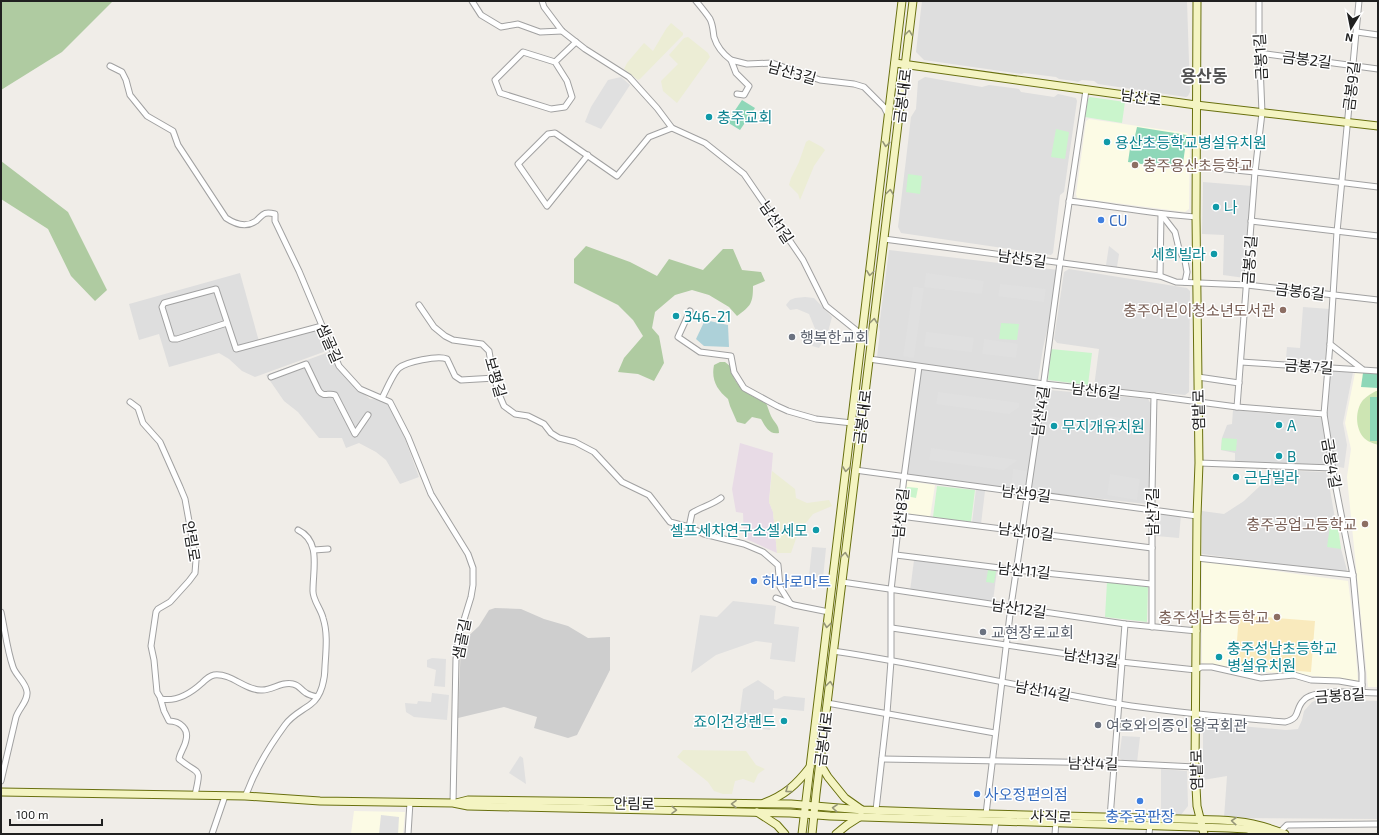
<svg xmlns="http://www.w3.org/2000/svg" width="1379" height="835" font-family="'Exo 2','Noto Sans KR',sans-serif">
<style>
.residential{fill:#dedede}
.industrial{fill:#e8dbe6}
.education{fill:#fcfbe5}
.religious{fill:#cecece}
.farmland{fill:#ecedd5}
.grass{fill:#cde5b3}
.forest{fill:#afcba1}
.sand{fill:#f9eabd}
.park{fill:#caf5cc}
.pitch{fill:#8ed7b8}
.parking{fill:#e0e0e0}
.water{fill:#add1d9}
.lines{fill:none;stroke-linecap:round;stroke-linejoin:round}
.street-casing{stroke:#a1a1a1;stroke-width:7}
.secondary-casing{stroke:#69700f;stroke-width:9}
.street{stroke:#fff;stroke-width:5}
.secondary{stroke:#f4f4c2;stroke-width:7}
.oneway{stroke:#959579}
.culture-dot{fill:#0f9aa8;stroke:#fff;stroke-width:1.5}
.education-dot{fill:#8d6e63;stroke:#fff;stroke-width:1.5}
.shop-dot{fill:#3f7fe0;stroke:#fff;stroke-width:1.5}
.worship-dot{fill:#6b7280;stroke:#fff;stroke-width:1.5}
.labels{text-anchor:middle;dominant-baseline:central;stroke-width:3;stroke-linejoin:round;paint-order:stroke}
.street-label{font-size:15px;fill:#202020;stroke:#fff}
.culture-label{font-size:15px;fill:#0d838f;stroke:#fff;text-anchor:start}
.education-label{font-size:15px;fill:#785e54;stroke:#fff;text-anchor:end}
.shop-label{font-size:15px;fill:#366cbe;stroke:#fff;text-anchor:start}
.worship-label{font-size:15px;fill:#5b616d;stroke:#fff;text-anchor:start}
.quarter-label{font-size:17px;font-weight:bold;fill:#535353;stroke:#fff}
</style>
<rect width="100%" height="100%" fill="#f0ede8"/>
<g class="residential">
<path d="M922 1H1187L1190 92 1188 96 1186 97 1098 84 1094 81 1082 80 1078 82 1074 81 1059 79 1056 77 1024 73 1022 74 924 60 916 52Z"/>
<path d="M925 77 982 87 989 85 1019 89 1021 92 1054 97 1058 94 1076 98 1077 101 1064 192 1060 195 1053 253 1051 255 901 233 898 227 911 117 916 109 918 81Z"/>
<path d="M1203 182 1252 186 1245 278 1223 275 1224 235 1202 234Z"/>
<path d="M889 250 1059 270 1055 297 1043 348 1038 380 877 357 880 332 879 327Z"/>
<path d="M1069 269 1187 288 1190 291 1189 392 1185 395 1094 387 1099 349 1057 343 1054 339 1064 272Z"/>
<path d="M240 273 260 345 316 330H321L329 350 255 377 242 371 229 359 219 353 169 367 159 334 139 340 129 304Z"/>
<path d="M329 352 338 367 357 388 370 399 381 400 388 405 393 412 401 428 419 477 400 484 386 460 376 452 359 443 346 448 342 438H319L298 412 284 401 266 375Z"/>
<path d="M919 367 1042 384 1025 492 904 477Z"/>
<path d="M1050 390 1148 399 1151 404 1149 501 1146 504 1033 491 1030 487 1047 392Z"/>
<path d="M1233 410 1322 418 1328 466 1235 462V453L1221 450 1222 438 1227 425 1232 424Z"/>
<path d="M1267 470 1327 472 1339 542 1347 570 1345 573 1202 554V511L1224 514 1244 501 1261 485Z"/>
<path d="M914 560 997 570 993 601 910 591Z"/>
<path d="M1319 699 1378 701V819L1224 818 1227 776 1203 780V725L1205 723 1286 730 1298 729 1302 720 1304 711 1312 702Z"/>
</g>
<path class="industrial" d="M740 443 773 453 769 502 773 512 777 553 744 538 743 513 736 512 732 489Z"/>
<g class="education">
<path d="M1089 119 1187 133 1190 136 1189 209 1185 212 1077 198 1076 194 1086 121Z"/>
<path d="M1355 373H1378V687H1368L1347 477 1351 449 1345 423Z"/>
<path d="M906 481 935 485 930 517 902 513Z"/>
<path d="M1202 561 1348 581 1354 629 1358 681 1286 673 1252 672 1202 663Z"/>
<path d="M354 811 405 812 403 834H351Z"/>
</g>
<path class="religious" d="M495 608 521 609 544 619 568 626 588 638 610 637V670L577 735 568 738 534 728 537 717 504 707 458 718 461 643 479 626 489 610Z"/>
<g class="farmland">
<path d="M671 23 683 33V35L640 79 638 80 624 69 627 63 644 43 653 51 666 29Z"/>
<path d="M688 37 708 53 710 57 677 103 663 91 661 81 678 64 669 55 684 38Z"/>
<path d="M809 140 822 147 825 150 814 166 800 200 798 194 789 185 791 178 799 162 806 142Z"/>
<path d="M772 471 795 489 796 498 807 503 829 500 832 506 813 514 798 533 791 553H777L773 512 769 502Z"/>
<path d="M683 750 746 751 756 765 765 769 758 774 754 783 743 779 735 781 732 794H723L714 791 708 782 677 757Z"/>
</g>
<path class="grass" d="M1376 391H1378V445C1373 443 1368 442 1364 438 1355 428 1355 410 1363 400 1367 396 1372 393 1376 391Z"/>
<g class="forest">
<path d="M1 1H113L62 52 1 90Z"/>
<path d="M1 161 68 212 107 290 95 301 71 276 48 229 1 199Z"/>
<path d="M586 246 630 262 657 276 669 259 703 270 723 249H733L742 270 761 272 765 281 753 286C753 303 751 306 737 316L729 307 709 295 692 290 675 295 655 312 652 328 659 336 664 363 654 381 638 374 618 372 624 358 643 336 633 320 618 305 574 283V259Z"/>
<path d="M720 362H725L730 366C735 388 747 394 766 403 768 407 769 412 771 416 774 423 779 424 779 433 769 435 765 426 761 419L752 417 745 424 737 422 730 406 728 399C717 390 711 380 714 365Z"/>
</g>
<path class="sand" d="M1239 615 1315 621 1311 672 1235 666Z"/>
<g class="park">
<path d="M1090 97 1125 102 1122 123 1085 117 1088 99Z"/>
<path d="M1056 129 1069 132 1065 159 1051 157Z"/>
<path d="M908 174 922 176 920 194 906 192Z"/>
<path d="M1001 323 1019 324 1017 340 999 339Z"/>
<path d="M1051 349 1092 353 1088 385 1048 380Z"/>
<path d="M1222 438 1237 439 1236 451 1221 450Z"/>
<path d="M937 486 975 490 971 522 933 517Z"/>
<path d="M907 487 918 488 916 498 906 496Z"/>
<path d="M1330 526 1338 527 1341 549 1327 547Z"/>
<path d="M988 570 996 571 994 583 986 582Z"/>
<path d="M1107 582 1148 587 1147 622 1105 617Z"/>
</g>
<g class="pitch">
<path d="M742 100 755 108 740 130 727 122Z"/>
<path d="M1137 127 1187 135 1182 170 1128 162 1132 135 1135 136Z"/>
<path d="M1363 373H1378V388L1361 387Z"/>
<rect x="1370" y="397" width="8" height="44"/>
</g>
<g class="parking">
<path d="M621 77 630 85 601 129 585 122 591 107 608 80Z"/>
<path d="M1109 246 1119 254 1117 267 1106 265Z"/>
<path d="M926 273 984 281 982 294 924 287Z"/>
<path d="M1000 284 1046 289 1044 302 998 296Z"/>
<path d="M913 287 924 288 914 358 903 356Z"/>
<path d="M805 297 814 298 832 317 828 332 819 348 812 346 816 338V331L809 314 797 309 790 310 786 305 790 300 795 298Z"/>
<path d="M1303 307 1330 309 1325 361 1286 358 1287 347 1300 348Z"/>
<path d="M926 332 974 338 972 352 924 346Z"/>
<path d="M984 339 1018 344 1016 358 982 354Z"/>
<path d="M1333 371 1353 372 1343 423 1347 445 1344 468 1334 466 1326 414 1329 375Z"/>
<path d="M938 392 1019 403V407L1009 414 936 404Z"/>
<path d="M1098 415 1145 421 1144 433 1097 426Z"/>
<path d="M1068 417 1088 420 1086 430 1066 428Z"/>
<path d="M931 448 1018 460 1004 470 929 460Z"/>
<path d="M1013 469 1027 471 1025 486 1021 490 1011 488Z"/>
<path d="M1110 474 1140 479 1137 500 1107 495Z"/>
<path d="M976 489 985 491 981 524 972 523Z"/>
<path d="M1158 512 1181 514 1179 538 1156 536Z"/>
<path d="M812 547 826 548 823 578 809 576Z"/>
<path d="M733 601 776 606 774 624 799 627 795 662 770 659 772 643 756 641 716 655 691 673 700 615 717 617Z"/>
<path d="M432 658 446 659 445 687 434 686 436 670 427 667V660Z"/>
<path d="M758 680 774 691V699L776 700 784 696 805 698 804 711 773 708 770 730 738 726 743 689Z"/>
<path d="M432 693 449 695 447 720 414 717 406 712 405 703 417 704 418 701 431 702Z"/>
<path d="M1122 736 1140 737 1137 762 1124 761 1119 758Z"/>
<path d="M520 756 523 758 526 784 509 773Z"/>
<path d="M1161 769 1187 771 1188 806 1180 816 1161 817Z"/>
<path d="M381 815 399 817 398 834H379Z"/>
</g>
<path class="water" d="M705 320 728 325 729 347 704 346 696 339Z"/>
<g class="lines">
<g class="street-casing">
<g id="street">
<path d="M472 1 481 15 501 27 518 24 540 32 562 31"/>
<path d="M542 1 544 7 562 31 585 49 629 77 657 108 672 128 705 143 744 174 803 260 826 306 862 335"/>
<path d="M696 1C701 7 706 13 710 19 713 25 713 31 714 37 717 47 723 54 731 60"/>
<path d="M1359 1 1337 232 1330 344 1324 414 1335 483 1353 575 1362 673V693"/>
<path d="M1357 32 1378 35"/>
<path d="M1259 53 1378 69"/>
<path d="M555 62 523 52 495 80 500 93 551 109 565 107 572 97 567 81 555 62 576 42"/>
<path d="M110 66 122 72 126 80 130 95 147 116 173 131 178 145 226 218C235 224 246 228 256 221 263 215 263 211 275 214V221L299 271 339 366 360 389 390 402 408 437 431 494 468 554 473 568V585L471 597 459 636 456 659 453 803"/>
<path d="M737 94 744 95 749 86 736 73 731 60 747 64 772 63 820 80 854 84 864 87 884 107 888 115"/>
<path d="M588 155 547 206 518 164 548 134 555 133 617 176 649 137 672 128"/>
<path d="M1196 166 1255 172 1378 187"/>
<path d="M1069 201C1111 206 1154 214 1196 217"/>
<path d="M1161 214 1175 232 1179 249 1185 261 1187 272 1185 282"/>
<path d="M1251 221 1378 236"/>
<path d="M884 239 1160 276 1176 282 1247 285 1378 300"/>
<path d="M1160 276 1161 214"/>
<path d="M419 305 434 327 445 336 453 340 482 344 489 351 491 363 498 392 504 406 515 414 528 416 544 424 551 433 559 438 575 442 594 452 622 482 649 495 670 522 689 527 704 534 744 544 763 552 778 565 780 587 790 603"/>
<path d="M690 311 678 337 700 352 731 356 734 372 744 388 777 406 788 411 816 419 852 423"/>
<path d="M227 323 177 339H172L162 307 164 303 216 289 236 349 322 326"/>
<path d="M1330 344 1362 369"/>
<path d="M869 359 1044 384 1154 396 1237 407 1324 414"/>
<path d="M1241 362 1378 371"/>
<path d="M271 377 306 364 319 391C324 398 329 392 335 395L355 434 368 415"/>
<path d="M1198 377 1239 383"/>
<path d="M382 398C386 391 393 373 399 368 406 362 438 355 447 359L455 376 461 380 495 378"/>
<path d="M130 402 138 408 143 423 160 442 180 487 185 499 196 560 195 573 189 581 170 602 158 609 156 612 151 646 154 660 157 692 160 697 164 711 169 721C180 721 189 729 186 740 185 747 180 752 179 759 199 776 202 765 195 795"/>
<path d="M1237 407 1255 172 1262 113 1259 40V1"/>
<path d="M1199 463 1333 468"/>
<path d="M855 470 1197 516"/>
<path d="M900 516 1152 548"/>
<path d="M689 527 692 513C701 507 712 505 721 498"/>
<path d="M314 550 328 549"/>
<path d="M896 555 1016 570 1151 584"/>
<path d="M1197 558 1353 575"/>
<path d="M842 582 1125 624 1197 631"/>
<path d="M776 598 794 605 829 612"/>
<path d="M1 612C5 630 7 650 13 667 16 676 26 682 27 692 28 701 19 708 16 717L1 781"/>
<path d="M1152 627V493L1154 396"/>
<path d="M892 628 1121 662 1196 670 1201 667H1212L1261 678 1294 675 1311 680 1339 681 1362 685"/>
<path d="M833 651C929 665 1024 688 1119 704 1174 713 1229 717 1285 722 1302 718 1294 709 1304 700 1315 688 1362 693 1378 693"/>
<path d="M161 699C177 702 190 694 202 683 205 680 209 676 214 675 232 673 244 690 261 690 272 691 281 681 293 684 299 685 301 690 306 693 309 695 313 696 317 697"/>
<path d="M827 703 995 733"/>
<path d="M882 759 1115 763 1195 767"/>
<path d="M245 796C249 789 251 781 255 774 263 757 274 740 285 725 292 715 302 711 311 704 322 696 325 678 325 666 326 650 328 633 323 618 321 609 312 599 313 590 313 569 321 541 298 530"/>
<path d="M876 810 887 713 891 661V590L904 477 919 367"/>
<path d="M986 814 1011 606 1040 410 1060 263 1086 90"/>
<path d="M1110 818 1125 624"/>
<path d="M1280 832 1287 825 1378 824"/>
<path d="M212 834 225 796"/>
<path d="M408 834 410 802"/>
<path d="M994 834 996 821"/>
<path d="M1055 834 1056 822"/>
<path d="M1149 834 1150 825"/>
</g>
</g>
<g class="secondary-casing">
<g id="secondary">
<path d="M1197 1 1196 217 1199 463 1197 516 1195 767 1197 806 1204 834"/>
<path d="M895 63 1196 105 1378 126"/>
<path d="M820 764 828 777 845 798 862 810"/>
<path d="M1 792 245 796 320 801 453 803 468 806 790 813 830 816 1228 828 1247 829 1269 834"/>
<path d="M456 803 468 800 791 804 863 810 949 813 1219 820C1244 821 1262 825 1285 834"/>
<path d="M764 803C785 795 796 785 810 767"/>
<path d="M757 812 777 825 785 834"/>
<path d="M802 834 902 1"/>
<path d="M812 834 816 794 913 1"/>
<path d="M836 834 847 825 861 816"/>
</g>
</g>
<use href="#street" class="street"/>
<use href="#secondary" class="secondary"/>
</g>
<defs><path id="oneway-chevron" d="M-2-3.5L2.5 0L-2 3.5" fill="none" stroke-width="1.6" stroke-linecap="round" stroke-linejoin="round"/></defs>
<g class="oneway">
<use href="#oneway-chevron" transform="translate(909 33) rotate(-83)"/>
<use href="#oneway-chevron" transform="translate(886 144) rotate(97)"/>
<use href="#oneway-chevron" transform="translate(890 192) rotate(-83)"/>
<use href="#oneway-chevron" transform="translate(870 273) rotate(97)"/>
<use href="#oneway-chevron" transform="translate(874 321) rotate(-83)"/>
<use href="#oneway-chevron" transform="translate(846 469) rotate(97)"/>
<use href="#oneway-chevron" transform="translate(845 555) rotate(-83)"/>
<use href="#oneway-chevron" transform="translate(827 625) rotate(97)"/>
<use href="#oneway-chevron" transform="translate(830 684) rotate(-83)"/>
<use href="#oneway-chevron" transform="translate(788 790) rotate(144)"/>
<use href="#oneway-chevron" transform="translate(734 804) rotate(-179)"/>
<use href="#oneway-chevron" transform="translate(835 808) rotate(-175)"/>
<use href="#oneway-chevron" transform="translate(674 810) rotate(1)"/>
<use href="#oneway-chevron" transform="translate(1234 821) rotate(-175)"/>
</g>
<g class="culture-dot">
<circle cx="709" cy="117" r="4"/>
<circle cx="1107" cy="142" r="4"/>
<circle cx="1216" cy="207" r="4"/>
<circle cx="1214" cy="254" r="4"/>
<circle cx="676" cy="316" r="4"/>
<circle cx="1279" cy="425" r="4"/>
<circle cx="1054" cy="426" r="4"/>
<circle cx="1279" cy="456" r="4"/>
<circle cx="1236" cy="477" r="4"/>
<circle cx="816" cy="530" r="4"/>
<circle cx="1219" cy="657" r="4"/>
<circle cx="784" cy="721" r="4"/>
</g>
<g class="education-dot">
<circle cx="1135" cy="165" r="4"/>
<circle cx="1283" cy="310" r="4"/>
<circle cx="1365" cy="524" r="4"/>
<circle cx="1277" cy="617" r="4"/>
</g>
<g class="shop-dot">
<circle cx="1101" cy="220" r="4"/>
<circle cx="754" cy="581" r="4"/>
<circle cx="977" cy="794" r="4"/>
<circle cx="1140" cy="801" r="4"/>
</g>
<g class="worship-dot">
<circle cx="792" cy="337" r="4"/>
<circle cx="983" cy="632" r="4"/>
<circle cx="1098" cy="725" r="4"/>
</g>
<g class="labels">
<g class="street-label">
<text transform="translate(1260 57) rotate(-93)">금봉1길</text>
<text transform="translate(1307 59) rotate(7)">금봉2길</text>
<text transform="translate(792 72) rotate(15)">남산3길</text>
<text transform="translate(1351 86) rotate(-83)">금봉9길</text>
<text transform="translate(902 96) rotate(-83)">금봉대로</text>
<text transform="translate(1141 97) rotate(8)">남산로</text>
<text transform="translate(777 222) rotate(56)">남산1길</text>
<text transform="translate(1022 258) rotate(8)">남산5길</text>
<text transform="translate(1249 260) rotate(-86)">금봉5길</text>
<text transform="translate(1300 291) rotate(7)">금봉6길</text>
<text transform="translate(330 343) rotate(66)">샘골길</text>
<text transform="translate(1309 366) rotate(4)">금봉7길</text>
<text transform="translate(496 377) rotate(74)">보평길</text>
<text transform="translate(1096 390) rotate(6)">남산6길</text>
<text transform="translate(1198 410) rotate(-91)">염밭로</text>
<text transform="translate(1040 411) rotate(-82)">남산4길</text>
<text transform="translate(862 417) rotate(-83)">금봉대로</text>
<text transform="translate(1332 463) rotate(80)">금봉4길</text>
<text transform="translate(1026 493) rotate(7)">남산9길</text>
<text transform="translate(1152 512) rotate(-90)">남산7길</text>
<text transform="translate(900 513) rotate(-84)">남산8길</text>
<text transform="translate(1026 531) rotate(7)">남산10길</text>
<text transform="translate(192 541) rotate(81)">안림로</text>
<text transform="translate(1024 570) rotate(6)">남산11길</text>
<text transform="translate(1019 608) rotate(8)">남산12길</text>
<text transform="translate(461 639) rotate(-79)">샘골길</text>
<text transform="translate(1091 657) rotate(8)">남산13길</text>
<text transform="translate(1043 690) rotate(10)">남산14길</text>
<text transform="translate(1340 695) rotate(-4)">금봉8길</text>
<text transform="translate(823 739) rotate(-83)">금봉대로</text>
<text transform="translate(1093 763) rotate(1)">남산4길</text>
<text transform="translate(1196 770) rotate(-91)">염밭로</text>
<text transform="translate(634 803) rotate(1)">안림로</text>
<text transform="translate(1051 816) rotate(2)">사직로</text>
</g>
<g class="culture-label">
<text x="717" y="117">충주교회</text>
<text x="1115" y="142">용산초등학교병설유치원</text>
<text x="1224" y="207">나</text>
<text x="1206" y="254" text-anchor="end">세희빌라</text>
<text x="684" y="316">346-21</text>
<text x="1287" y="425">A</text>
<text x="1062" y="426">무지개유치원</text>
<text x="1287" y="456">B</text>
<text x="1244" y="477">근남빌라</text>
<text x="808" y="530" text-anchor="end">셀프세차연구소셀세모</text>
<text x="1227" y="648">충주성남초등학교<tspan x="1227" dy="17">병설유치원</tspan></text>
<text x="776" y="721" text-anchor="end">죠이건강랜드</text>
</g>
<g class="education-label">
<text x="1143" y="165" text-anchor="start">충주용산초등학교</text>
<text x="1275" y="310">충주어린이청소년도서관</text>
<text x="1357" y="524">충주공업고등학교</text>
<text x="1269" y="617">충주성남초등학교</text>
</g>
<g class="shop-label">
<text x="1109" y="220">CU</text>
<text x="762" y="581">하나로마트</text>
<text x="985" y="794">사오정편의점</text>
<text x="1140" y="816" text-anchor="middle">충주공판장</text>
</g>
<g class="worship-label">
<text x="800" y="337">행복한교회</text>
<text x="991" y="632">교현장로교회</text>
<text x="1106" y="725">여호와의증인 왕국회관</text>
</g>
<g class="quarter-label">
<text x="1204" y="75">용산동</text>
</g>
</g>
<rect width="1379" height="835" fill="none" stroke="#202020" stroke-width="4"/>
<g transform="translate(1351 28) rotate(190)" stroke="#ffffff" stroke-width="3" paint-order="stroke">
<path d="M0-3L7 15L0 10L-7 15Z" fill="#202020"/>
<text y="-6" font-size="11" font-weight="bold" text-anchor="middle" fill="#202020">N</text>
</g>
<path d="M10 819v6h92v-6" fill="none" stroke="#202020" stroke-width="2"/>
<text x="16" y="819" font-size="12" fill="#202020" stroke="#ffffff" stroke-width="3" paint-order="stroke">100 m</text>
</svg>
